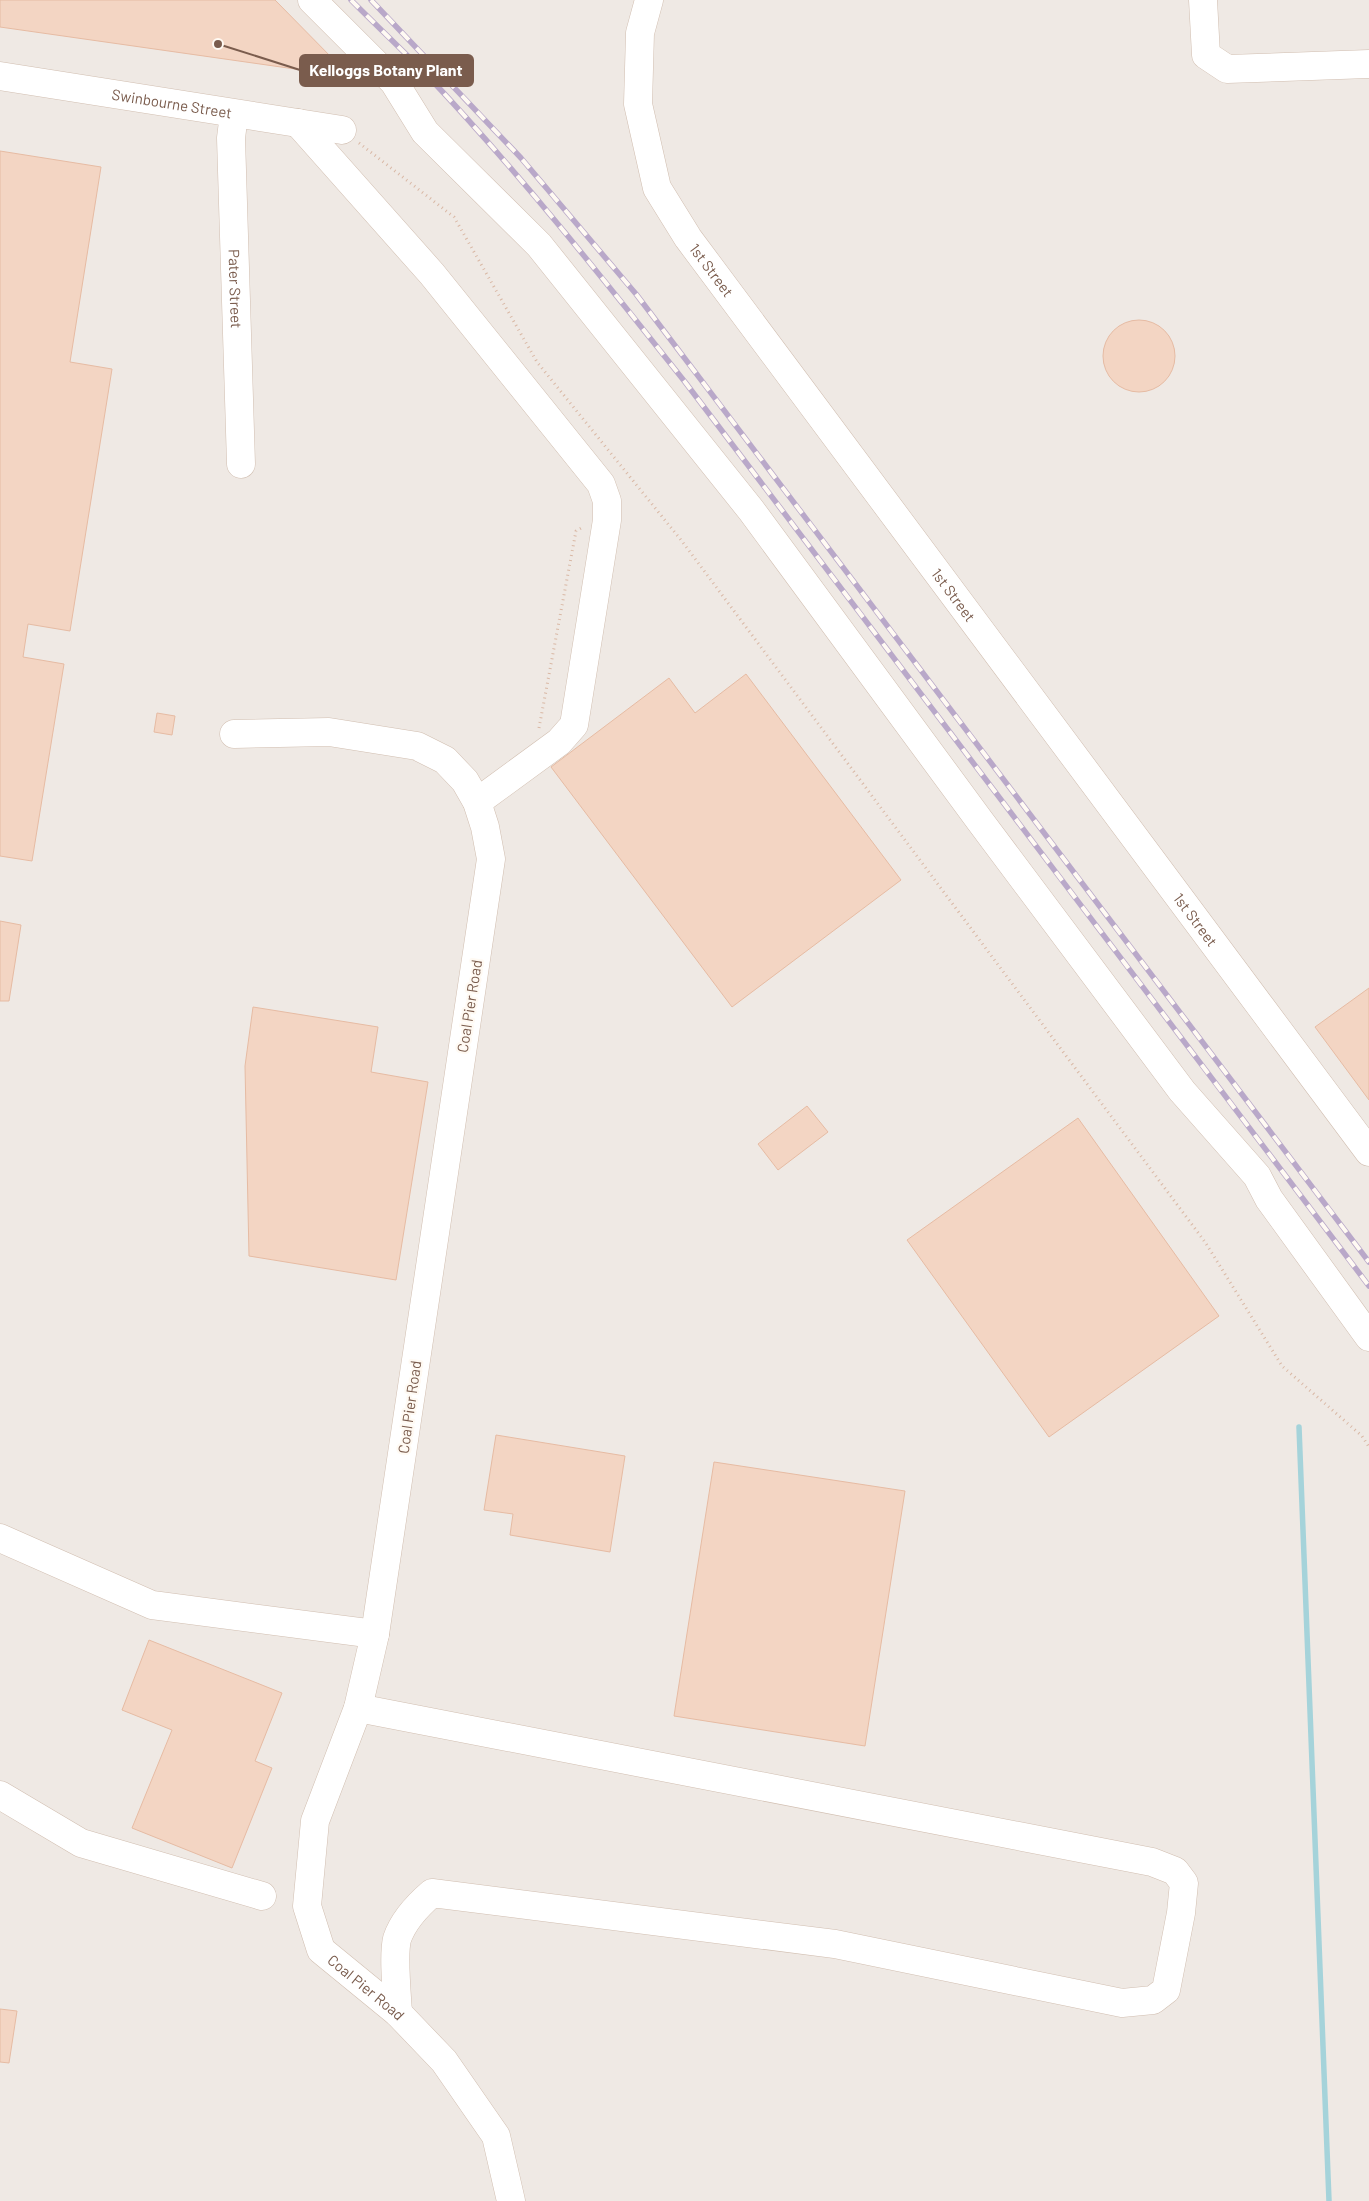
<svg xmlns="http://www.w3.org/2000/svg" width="1369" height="2201" font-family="Barlow,sans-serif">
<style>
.industrial{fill:#efe9e4}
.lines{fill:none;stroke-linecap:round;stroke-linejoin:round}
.stream{stroke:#a5d3da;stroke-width:5.5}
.building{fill:#f3d5c3;stroke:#e6bba3}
.minor-casing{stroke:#d1beb0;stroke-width:29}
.path{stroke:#d9b8a5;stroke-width:3;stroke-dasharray:1 4;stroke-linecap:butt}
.minor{stroke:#fff;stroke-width:28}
.rail-casing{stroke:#b9a8c9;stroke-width:5.5}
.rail{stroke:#fffaf3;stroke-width:4;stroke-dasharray:11;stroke-linecap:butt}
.labels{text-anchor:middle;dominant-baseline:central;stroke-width:4.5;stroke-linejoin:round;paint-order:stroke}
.street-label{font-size:15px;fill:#7a5c4d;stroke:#fffaf3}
.leader{fill:none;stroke:#7a5c4d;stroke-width:2}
.callout-dot{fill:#7a5c4d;stroke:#fffaf3;stroke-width:2}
.callout{fill:#7a5c4d;stroke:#7a5c4d;stroke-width:2}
.callout-label{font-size:16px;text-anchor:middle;font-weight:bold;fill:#fff}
</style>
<rect width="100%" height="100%" fill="#fdf6ec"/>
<rect class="industrial" x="0" y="0" width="1369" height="2201"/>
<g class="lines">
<path class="stream" d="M1299 1427 1329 2201"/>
</g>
<g class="building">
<path d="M0 0H275L335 61 323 73 0 27Z"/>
<path d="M0 151 101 167 70 362 112 369 70 631 28 624 23 657 64 664 32 861 0 856Z"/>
<circle cx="1139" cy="356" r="36"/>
<path d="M746 674 901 880 732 1007 551 767 669 678 695 713Z"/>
<path d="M157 713 175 716 172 735 154 732Z"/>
<path d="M0 921 21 925 9 1001H0Z"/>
<path d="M1369 988V1100L1315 1027Z"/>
<path d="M253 1007 378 1027 371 1072 428 1082 396 1280 249 1256 245 1066Z"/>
<path d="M807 1106 828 1132 778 1170 758 1144Z"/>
<path d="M1078 1118 1219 1316 1049 1437 907 1240Z"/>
<path d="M496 1435 625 1456 610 1552 510 1535 513 1514 484 1510Z"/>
<path d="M714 1462 905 1491 865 1746 674 1716Z"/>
<path d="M149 1640 282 1693 255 1761 272 1768 232 1868 132 1828 172 1730 122 1710Z"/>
<path d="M0 2009 17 2011 9 2063 0 2062Z"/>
</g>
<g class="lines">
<g class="minor-casing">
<g id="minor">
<path d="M312 0 394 82 425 132 539 245 751 510 980 821 1182 1091 1257 1176 1269 1199 1369 1337"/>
<path id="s1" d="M649 0 640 33 638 104 657 188 688 238 1369 1152"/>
<path d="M1203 0 1206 55 1227 69 1369 64"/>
<path id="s2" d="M0 76 342 130"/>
<path id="s3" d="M234 114 231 138 241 464"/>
<path d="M298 123 432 274 601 484 607 501V520L574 725 559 742 477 802"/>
<path id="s4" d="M234 734 329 732 417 746 445 760 465 781 477 802 485 827 491 859 375 1634 358 1708 315 1821 307 1906 321 1950 398 2013 444 2061 496 2136 511 2201"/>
<path d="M0 1538 152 1605 375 1634"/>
<path d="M358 1708 1152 1862 1175 1871 1184 1883 1181 1913 1166 1990 1153 2000 1122 2003 835 1944 432 1893C418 1905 403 1921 397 1939 393 1955 397 1995 398 2013"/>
<path d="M0 1795 81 1843 262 1896"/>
</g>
</g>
<g class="path">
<path d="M359 143 454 217 537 362 681 540 1205 1242 1282 1366 1362 1436 1369 1447"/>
<path d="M539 728 576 531 583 527"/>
</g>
<use href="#minor" class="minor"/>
<g class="rail-casing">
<g id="rail">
<path d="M351 0C375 24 400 48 424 72 517 170 601 276 685 382L1369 1286"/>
<path d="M371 0 521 158 636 294 1369 1262"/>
</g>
</g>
<use href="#rail" class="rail"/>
</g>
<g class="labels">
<g class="street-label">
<text stroke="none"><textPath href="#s2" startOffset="174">Swinbourne Street</textPath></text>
<text stroke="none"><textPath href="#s1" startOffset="290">1st Street</textPath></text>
<text stroke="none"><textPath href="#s3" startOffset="175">Pater Street</textPath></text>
<text stroke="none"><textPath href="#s1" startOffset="695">1st Street</textPath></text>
<text stroke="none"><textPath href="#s1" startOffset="1100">1st Street</textPath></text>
<text transform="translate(469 1006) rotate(-81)">Coal Pier Road</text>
<text transform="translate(409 1407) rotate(-82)">Coal Pier Road</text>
<text stroke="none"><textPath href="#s4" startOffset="1498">Coal Pier Road</textPath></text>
</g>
</g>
<path class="leader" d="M218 44L300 70"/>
<circle class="callout-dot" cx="218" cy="44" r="5"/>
<rect class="callout" x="300" y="55" width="173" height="31" rx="5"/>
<g class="callout-label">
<text x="386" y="76">Kelloggs Botany Plant</text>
</g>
</svg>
